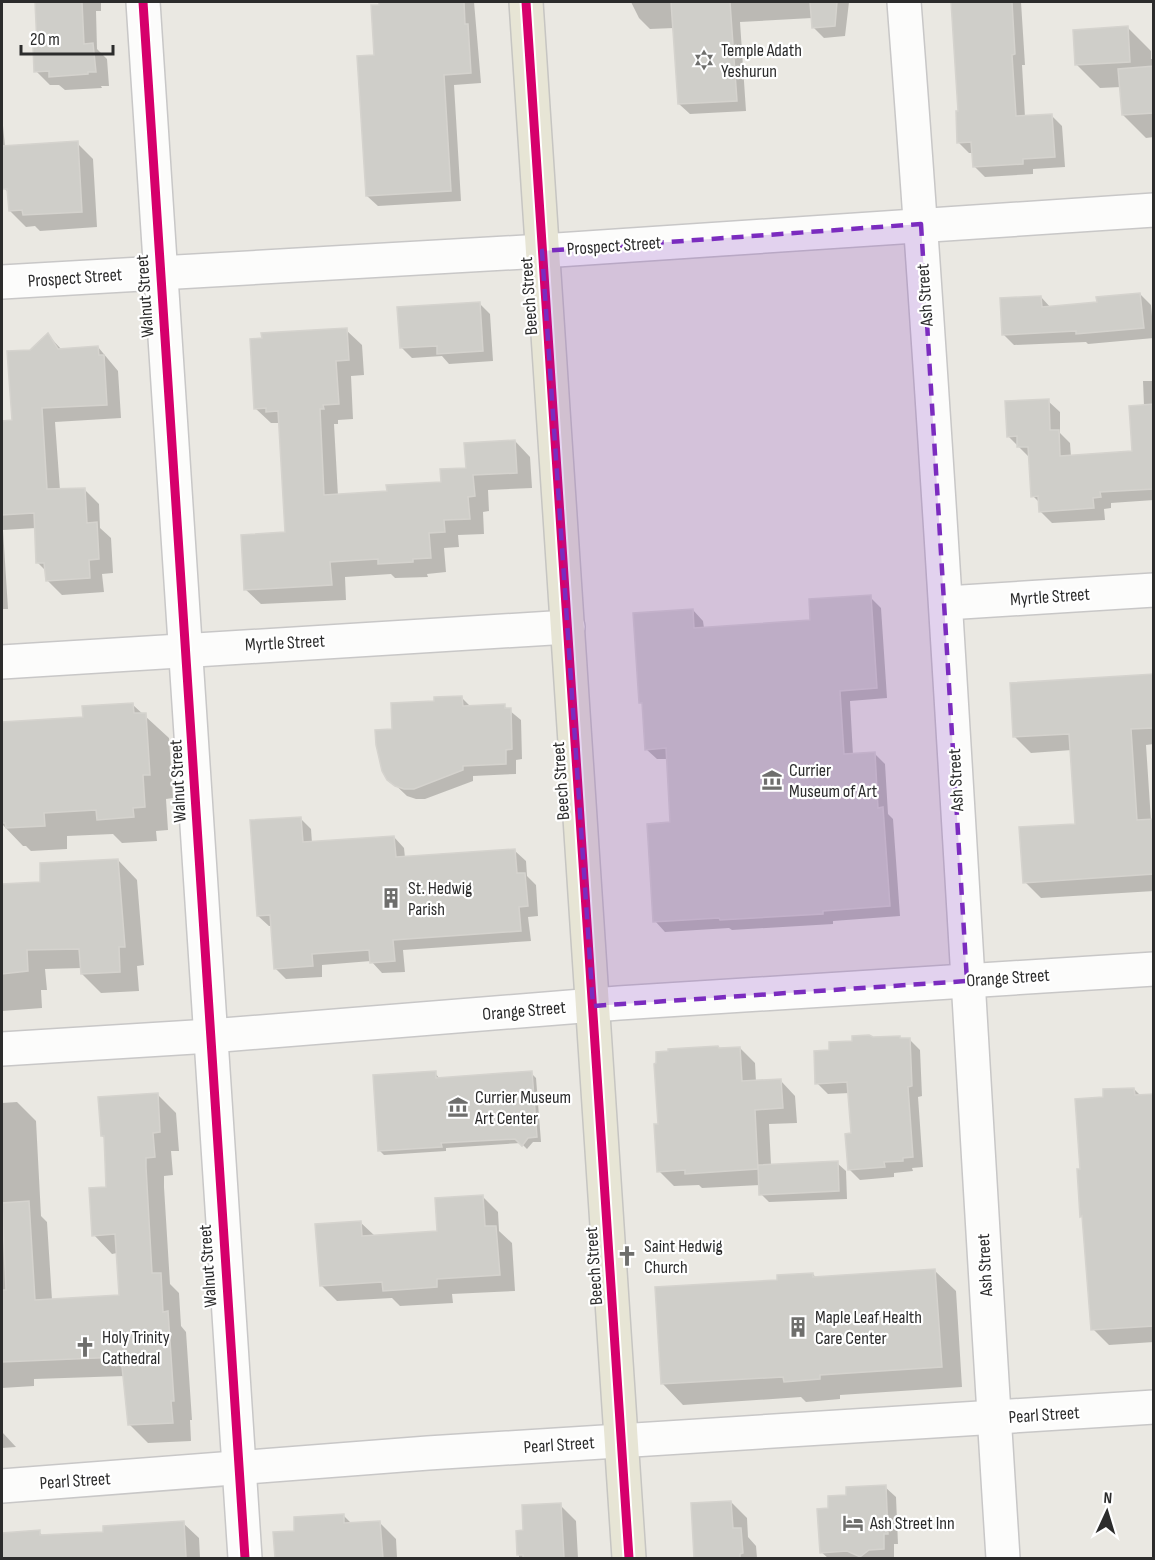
<svg xmlns="http://www.w3.org/2000/svg" width="1155" height="1560" font-family="'Sofia Sans Condensed',sans-serif">
<style>
.shadow{fill:#0003}
.building{fill:#cfcec9;stroke:#d5d3ce;stroke-width:1.5}
.lines{fill:none;stroke-linecap:round;stroke-linejoin:round}
.minor-casing{stroke:#c8c7c7;stroke-width:36}
.major-casing{stroke:#c6c5c2;stroke-width:36}
.minor{stroke:#fcfcfb;stroke-width:33}
.major{stroke:#e7e5d5;stroke-width:33}
.cycleway-casing{stroke:#fff;stroke-width:13}
.cycleway{stroke:#d6006c;stroke-width:9}
.marked{fill:#7b2cbf;fill-opacity:0.2;stroke:#7b2cbf;stroke-width:4.5;stroke-dasharray:12 8;stroke-linejoin:round}
.labels{text-anchor:middle;dominant-baseline:central;stroke-width:4.5;stroke-linejoin:round;paint-order:stroke}
.poi-label{font-size:18px;fill:#2c2c2c;stroke:#fff;text-anchor:start}
.street-label{font-size:18px;fill:#2c2c2c;stroke:#fff}
</style>
<rect width="100%" height="100%" fill="#eae8e2"/>
<g class="shadow">
<path d="M37 2H101V11H96L97 49 107 59 109 86H101L102 88 65 90 59 85H50L36 71 39 47Z"/>
<path d="M381 2H474L481 83 454 85 461 201 378 206 367 196Z"/>
<path d="M631 2H849L845 36 824 38 813 27 812 18 740 22 746 111 690 114 679 104 674 28 650 29 639 18Z"/>
<path d="M953 2H1021L1025 65H1022L1025 117 1052 116 1062 126 1065 167 1033 169V174L985 177 974 166V153H969L959 143 960 113Z"/>
<path d="M1128 28 1151 51V59H1154V137L1146 138 1123 115 1121 87 1100 88 1077 65Z"/>
<path d="M2 115 5 147 77 143 93 159 97 227 40 231 35 226 26 227 10 211 9 193 4 188 2 166Z"/>
<path d="M1140 294 1151 305 1154 338 1088 344 1086 342 1014 345 1003 334 1041 297 1051 308 1099 304Z"/>
<path d="M480 304 490 314 493 361 449 364 442 356 412 358 401 347Z"/>
<path d="M346 330 362 345 364 375 351 376 353 419 338 420V424H334L338 496 388 493 442 483 515 441 530 457 532 488 488 490 489 511 483 512 484 534 458 535 459 547 444 548 446 572 427 574 428 577 395 578 391 574 345 577 346 600 261 604 245 589 286 534 279 423H271L255 408Z"/>
<path d="M48 335 62 350 98 347 118 371 121 418 55 422 60 490 84 489 99 504 100 528 111 538 113 573 102 574 104 592 62 595 47 580 46 571 38 563 36 528 3 530 8 609H2V422H13L31 351Z"/>
<path d="M1143 381H1154V500L1111 503V508L1104 509 1105 520 1052 523 1040 511V503L1033 496 1030 458 1008 436 1048 401 1060 412V433L1070 443 1071 457 1133 453 1144 406Z"/>
<path d="M870 597 881 608 887 698 850 701 853 755 874 753 885 764 888 814 893 819 900 916 833 921V924L732 930 729 928 665 932 655 921 672 824 668 759H657L646 749 643 705 641 702 693 610 703 621 704 628 812 622Z"/>
<path d="M1154 675V744L1146 745 1151 821 1154 820V891L1041 898 1025 882 1077 825 1072 750 1031 753 1015 737Z"/>
<path d="M462 698 471 707 504 706 521 720 522 759 516 760V774L473 776V781L425 799H416L407 796 389 779 435 702Z"/>
<path d="M133 705 169 738 173 798 166 799 168 830 156 831 157 841 122 843 113 834 67 836V849L31 851 26 846H23L2 824V724L84 718Z"/>
<path d="M300 818 311 829 312 843 394 837 404 848 405 858 515 851 526 861 527 876 536 885 538 916 528 917 531 941 403 950 405 972 382 973 371 961 322 965V977L286 979 275 968 272 926H269L258 916Z"/>
<path d="M118 860 137 880 144 965 137 966 139 991 101 993 82 974V968L45 969 47 990H41L42 1008 2 1011V886L42 883Z"/>
<path d="M909 1039 920 1050 922 1096 918 1097 923 1167 912 1168 913 1171 894 1173V1177L860 1180 849 1169 853 1135 850 1093 828 1094 817 1083 902 1040Z"/>
<path d="M740 1048 755 1063 756 1082 780 1080 795 1096 797 1123 769 1124 771 1165 837 1163 846 1171 847 1199 769 1202 761 1194 760 1185 702 1188 699 1185 674 1186 659 1171V1125L720 1050Z"/>
<path d="M435 1073 440 1079 531 1073 536 1078 541 1142H533L527 1149 521 1143 446 1148V1151L384 1155 379 1150Z"/>
<path d="M1134 1089 1141 1096H1154V1342L1109 1345 1093 1329 1084 1219 1081 1216V1170L1105 1099Z"/>
<path d="M157 1094 176 1113 179 1151H171L173 1175 164 1176V1187L170 1284 179 1293 181 1326 186 1332 192 1420H190L191 1441 148 1443 129 1424 125 1376 34 1379V1386L2 1388V1103L17 1102 36 1121 41 1216 47 1222 52 1300 120 1297 117 1253 112 1254 94 1235 108 1189 106 1139 102 1136Z"/>
<path d="M482 1196 498 1212 499 1231 512 1243 515 1291 452 1294 453 1303 400 1306 392 1298 337 1301 321 1285 360 1222 375 1236 439 1232Z"/>
<path d="M935 1271 956 1291 962 1387 840 1395V1399L806 1402 801 1397 683 1405 663 1384 779 1281 813 1274 816 1278Z"/>
<path d="M2 1432 16 1447 2 1448Z"/>
<path d="M885 1487 896 1497 898 1544H894V1558H828L821 1552 830 1510Z"/>
<path d="M731 1502 747 1518 748 1537 756 1546 757 1558H698L695 1555Z"/>
<path d="M560 1505 576 1521 578 1558H519L518 1532H525Z"/>
<path d="M343 1515 352 1524 380 1523 396 1539 397 1558H276L275 1534 296 1532Z"/>
<path d="M183 1523 199 1538 200 1558H2V1535L39 1532 43 1536 105 1533Z"/>
</g>
<g class="building">
<path d="M35 2H82L84 44 93 43 96 72H88V74L49 77V71L34 72 33 46 37 45Z"/>
<path d="M379 2H464L465 24H468L471 73 444 75 451 191 366 196 357 56 374 55 371 5H379Z"/>
<path d="M671 2H730L737 101 678 104Z"/>
<path d="M810 2H837L835 26 812 28Z"/>
<path d="M951 2H1012L1015 54 1012 55 1016 116 1052 114 1055 157 1023 159V164L973 167 971 142 957 143 956 111H958Z"/>
<path d="M1128 26 1130 62 1075 65 1073 30Z"/>
<path d="M1154 66V113L1122 115 1118 69Z"/>
<path d="M78 141 82 212 23 215 22 210 9 211 7 189H2V146Z"/>
<path d="M1140 293 1144 328 1076 334V331L1002 335 1000 298 1041 296 1042 307 1097 302 1096 297Z"/>
<path d="M480 302 483 351 437 354V346L400 348 397 307Z"/>
<path d="M347 328 349 360 336 361 339 404 323 405 324 409H320L324 495 387 491 386 485 441 482 440 469 466 468 464 443 515 440 517 473 473 475 475 496 468 497 470 519 444 520 445 532 429 533 431 558 413 559V562L378 564V559L330 562 332 585 244 590 241 535 285 532 278 411 266 412V408L254 409 250 339 262 338 261 333Z"/>
<path d="M48 333 58 349 98 346 99 355H104L107 405 42 408 47 489 85 488 87 523 97 522 99 559 89 560 90 578 46 581 44 563H36L34 513 2 515V421L12 420 7 351 30 350Z"/>
<path d="M1049 399 1050 430H1059L1060 456 1132 451 1129 406 1154 404V489L1100 492 1101 497 1093 498 1094 508 1039 512 1038 496 1031 497 1028 447H1017V436L1007 437 1005 401Z"/>
<path d="M871 595 877 688 840 691 844 754 875 752 878 808 883 807 890 906 823 911V914L720 920 719 918 653 922 647 824 670 822 666 748 645 750 642 703H639L633 613 693 609 694 628 810 620 809 599Z"/>
<path d="M1154 674V728L1131 729 1137 820 1154 819V874L1023 883 1019 827 1075 824 1069 734 1013 737 1010 683Z"/>
<path d="M462 696 463 706 505 704V708H511L512 749 506 750V764L463 766V770L414 789H404L395 786 387 780 382 771 376 745 375 730 392 729 391 703 434 701V697Z"/>
<path d="M133 703 134 713H146L150 775H143L145 807 133 808 134 817 97 820 96 810 44 813 45 826 6 828 5 823H2V722L83 717 82 706Z"/>
<path d="M301 817 303 842 394 836 396 857 515 849 517 873H525L528 906 519 907 521 931 393 940 395 961 370 963 369 950 312 954 313 966 274 969 270 915 257 916 250 820Z"/>
<path d="M118 859 125 947H119L120 972 81 974 79 949 27 950 28 971 2 974V884L40 882V863Z"/>
<path d="M869 1035 873 1037 900 1036V1038H910L912 1086 908 1087 913 1157 903 1158V1161L884 1162 885 1167 848 1170 845 1134 851 1133 847 1082 815 1084 814 1051 829 1050V1042L852 1041V1036Z"/>
<path d="M718 1046 719 1048 740 1047 742 1081 781 1079 783 1108 755 1110 758 1169 685 1174V1170L657 1172 654 1124H658L654 1064 656 1063V1052L668 1051V1049Z"/>
<path d="M436 1071V1078L532 1071 537 1137 528 1138 522 1146 515 1139 441 1143 442 1147 378 1151 373 1075Z"/>
<path d="M1134 1088 1135 1095 1154 1094V1326L1091 1330 1082 1216 1080 1217 1077 1169H1080L1075 1099 1103 1097V1089Z"/>
<path d="M158 1093 160 1132 153 1133 155 1157 146 1158V1167L152 1273H161L163 1312 168 1311 174 1401H171L173 1423 128 1425 121 1357 2 1362V1290H6L2 1203 29 1201 35 1300 119 1295 115 1234 92 1236 89 1188 106 1187 104 1136H101L98 1097Z"/>
<path d="M838 1161 839 1191 759 1195 758 1165Z"/>
<path d="M483 1195 485 1226H496L500 1275 437 1279V1287L411 1289 383 1291 382 1282 320 1286 315 1224 361 1221 362 1236 437 1231 435 1198Z"/>
<path d="M935 1269 942 1367 820 1375V1379L784 1382 783 1377 661 1384 655 1287 777 1280V1275L813 1273V1277Z"/>
<path d="M886 1485 888 1534H884V1549L869 1550 860 1557 847 1551 820 1553 817 1509 828 1508V1496L846 1495V1487Z"/>
<path d="M731 1501 733 1528H741L743 1553 740 1554V1558H694L691 1503Z"/>
<path d="M561 1503 564 1558H523V1555H517L516 1531 523 1530 522 1505Z"/>
<path d="M344 1514V1523L380 1521 383 1558H275L273 1532 294 1531V1517Z"/>
<path d="M184 1521 186 1557 2 1558V1533L40 1530V1535L103 1532V1526Z"/>
</g>
<g class="lines">
<g class="minor-casing">
<g id="minor">
<path d="M143 2 245 1558"/>
<path d="M904 2C944 520 970 1040 1003 1558"/>
<path d="M2 282 542 251 1154 210"/>
<path d="M946 603 1154 590"/>
<path d="M2 662 568 627"/>
<path d="M2 1049 210 1036 619 1003 1154 969"/>
<path d="M2 1486 428 1453 1154 1407"/>
</g>
</g>
<g class="major-casing">
<path id="major" d="M526 2 629 1558"/>
</g>
<use href="#minor" class="minor"/>
<use href="#major" class="major"/>
<g class="cycleway-casing">
<g id="cycleway">
<path d="M143 2 245 1558"/>
<path d="M526 2 629 1558"/>
</g>
</g>
<use href="#cycleway" class="cycleway"/>
</g>
<path class="marked" d="M921 224 967 981 593 1006 542 251Z"/>
<defs>
<g id="synagogue-bare" transform="scale(1.62)"><path d="M0-6.5L5.6 3.2H-5.6ZM0 6.5L5.6-3.2H-5.6Z" fill="#6e6e6c" stroke="#fff" stroke-width="2.5" paint-order="stroke"/></g>
<g id="museum-bare" transform="scale(1.62)"><path d="M0-6L6-3V-2H-6V-3ZM-5-1h2V3h-2ZM-1-1h2V3h-2ZM3-1h2V3H3ZM-6 4H6V6H-6Z" fill="#6e6e6c" stroke="#fff" stroke-width="2.5" paint-order="stroke"/></g>
<g id="building-bare" transform="scale(1.62)"><path d="M-4-6H4V6H1V3H-1V6H-4ZM-2.5-4.3h1.7v1.8h-1.7ZM.8-4.3h1.7v1.8H.8ZM-2.5-1h1.7V.8h-1.7ZM.8-1h1.7V.8H.8Z" fill="#6e6e6c" stroke="#fff" stroke-width="2.5" paint-order="stroke"/></g>
<g id="church-bare" transform="scale(1.62)"><path d="M-1.2-6h2.4v3.5h3.3v2.4h-3.3V6h-2.4V-.1h-3.3v-2.4h3.3Z" fill="#6e6e6c" stroke="#fff" stroke-width="2.5" paint-order="stroke"/></g>
<g id="hotel-bare" transform="scale(1.62)"><path d="M-6-4.5h1.5V1H6V5H4.5V3h-9V5H-6ZM-4 0a1.8 1.8 0 1 1 3.6 0ZM.5 0V-2.5h3Q6-2.5 6 0Z" fill="#6e6e6c" stroke="#fff" stroke-width="2.5" paint-order="stroke"/></g>
</defs>
<g fill-rule="evenodd">
<use href="#synagogue-bare" x="704" y="60"/>
<use href="#museum-bare" x="772" y="780"/>
<use href="#building-bare" x="391" y="898"/>
<use href="#museum-bare" x="458" y="1107"/>
<use href="#church-bare" x="627" y="1256"/>
<use href="#building-bare" x="798" y="1327"/>
<use href="#church-bare" x="85" y="1347"/>
<use href="#hotel-bare" x="853" y="1523"/>
</g>
<g class="labels">
<g class="poi-label">
<text x="721" y="50">Temple Adath<tspan x="721" dy="21">Yeshurun</tspan></text>
<text x="789" y="770">Currier<tspan x="789" dy="21">Museum of Art</tspan></text>
<text x="408" y="888">St. Hedwig<tspan x="408" dy="21">Parish</tspan></text>
<text x="475" y="1097">Currier Museum<tspan x="475" dy="21">Art Center</tspan></text>
<text x="644" y="1246">Saint Hedwig<tspan x="644" dy="21">Church</tspan></text>
<text x="815" y="1317">Maple Leaf Health<tspan x="815" dy="21">Care Center</tspan></text>
<text x="102" y="1337">Holy Trinity<tspan x="102" dy="21">Cathedral</tspan></text>
<text x="870" y="1523">Ash Street Inn</text>
</g>
<g class="street-label">
<text transform="translate(614 246) rotate(-4)">Prospect Street</text>
<text transform="translate(75 278) rotate(-4)">Prospect Street</text>
<text transform="translate(925 295) rotate(-94)">Ash Street</text>
<text transform="translate(145 296) rotate(-94)">Walnut Street</text>
<text transform="translate(529 296) rotate(-94)">Beech Street</text>
<text transform="translate(1050 597) rotate(-4)">Myrtle Street</text>
<text transform="translate(285 643) rotate(-3)">Myrtle Street</text>
<text transform="translate(956 780) rotate(-93)">Ash Street</text>
<text transform="translate(178 781) rotate(-93)">Walnut Street</text>
<text transform="translate(561 781) rotate(-94)">Beech Street</text>
<text transform="translate(1008 978) rotate(-4)">Orange Street</text>
<text transform="translate(524 1011) rotate(-5)">Orange Street</text>
<text transform="translate(985 1265) rotate(-93)">Ash Street</text>
<text transform="translate(208 1266) rotate(-94)">Walnut Street</text>
<text transform="translate(594 1266) rotate(-94)">Beech Street</text>
<text transform="translate(1044 1415) rotate(-4)">Pearl Street</text>
<text transform="translate(559 1445) rotate(-4)">Pearl Street</text>
<text transform="translate(75 1481) rotate(-4)">Pearl Street</text>
</g>
</g>
<rect width="1155" height="1560" fill="none" stroke="#2c2c2c" stroke-width="6"/>
<g transform="translate(1107 1512) rotate(4)" stroke="#ffffff" stroke-width="4.5" paint-order="stroke">
<path d="M0-4.5L10 22L0 15L-10 22Z" fill="#2c2c2c"/>
<text y="-9" font-size="16" font-weight="bold" text-anchor="middle" fill="#2c2c2c">N</text>
</g>
<path d="M21 45v9h92v-9" fill="none" stroke="#2c2c2c" stroke-width="3"/>
<text x="30" y="45" font-size="18" fill="#2c2c2c" stroke="#ffffff" stroke-width="4.5" paint-order="stroke">20 m</text>
</svg>
